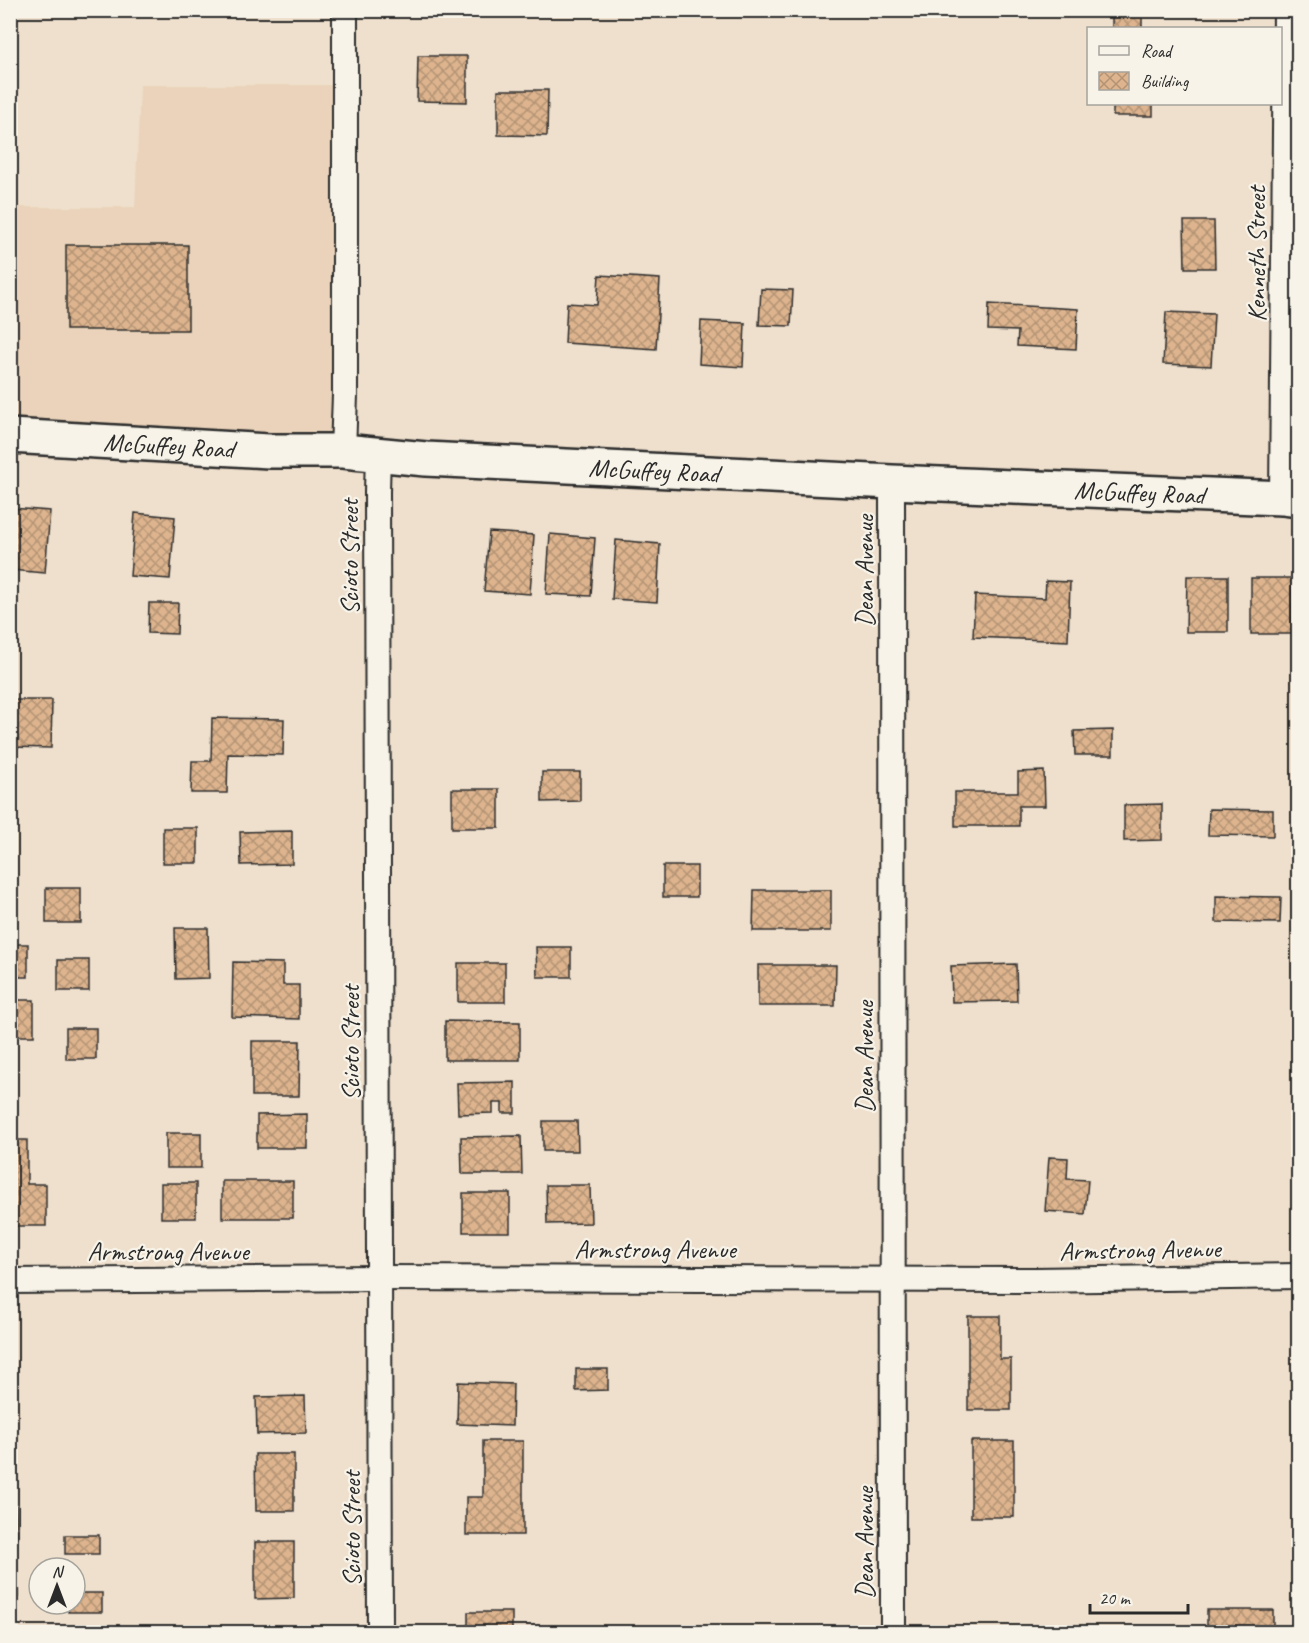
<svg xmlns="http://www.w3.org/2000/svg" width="1309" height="1643" font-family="Caveat,sans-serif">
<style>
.built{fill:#ead3ba}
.building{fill:url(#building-cross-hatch);stroke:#2b2b2b;stroke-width:1.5}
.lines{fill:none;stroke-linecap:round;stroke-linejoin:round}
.street-casing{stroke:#2b2b2b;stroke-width:28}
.secondary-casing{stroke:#2b2b2b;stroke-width:38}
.street{stroke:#f7f3e8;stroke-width:24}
.secondary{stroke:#f7f3e8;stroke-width:33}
.labels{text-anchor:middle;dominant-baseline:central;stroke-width:4.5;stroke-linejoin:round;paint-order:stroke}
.street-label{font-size:26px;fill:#2b2b2b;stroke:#f7f3e8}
</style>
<defs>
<pattern id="building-cross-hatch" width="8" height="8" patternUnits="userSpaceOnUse" patternTransform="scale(1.5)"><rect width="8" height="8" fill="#ddb48e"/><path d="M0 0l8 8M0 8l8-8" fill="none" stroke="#b39374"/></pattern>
</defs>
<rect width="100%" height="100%" fill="#efe0cd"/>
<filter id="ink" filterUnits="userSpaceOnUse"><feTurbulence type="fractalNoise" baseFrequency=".0167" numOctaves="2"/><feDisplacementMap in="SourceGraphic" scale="12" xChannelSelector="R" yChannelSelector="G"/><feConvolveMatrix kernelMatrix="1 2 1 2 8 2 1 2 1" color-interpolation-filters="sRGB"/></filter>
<g filter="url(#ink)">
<path class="built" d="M140 85H345L343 451 11 436 10 207H135Z"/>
<g class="building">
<rect x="1112" y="12" width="30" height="16"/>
<path d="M418 56H467V102L417 101Z"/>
<path d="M498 90H548L547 136 498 135Z"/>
<rect x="1113" y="104" width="40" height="12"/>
<path d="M1184 221H1214L1215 268H1185Z"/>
<rect x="66" y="245" width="122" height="85"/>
<path d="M599 275 660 279 656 349 565 343 567 303 597 305Z"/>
<path d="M761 289 793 290 791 326 759 325Z"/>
<path d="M989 304 1078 309 1076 349 1017 346 1018 331 988 330Z"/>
<path d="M1166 312 1214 314 1211 366 1163 364Z"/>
<path d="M701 321 745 323 743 367 699 364Z"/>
<path d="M11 508 50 511 45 573 10 570Z"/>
<path d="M135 513 175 517 170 579 130 576Z"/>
<path d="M489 532 534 535 530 594 484 591Z"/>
<path d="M550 534 595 538 591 596 546 594Z"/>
<path d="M616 540 660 544 657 602 612 599Z"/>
<path d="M1187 576H1228V632H1186Z"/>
<rect x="1251" y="578" width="41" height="56"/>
<path d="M1046 581 1070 582 1068 641 973 637 975 595 1045 598Z"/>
<path d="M149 603H178L177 634 148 633Z"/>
<path d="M10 700H52L51 748 10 747Z"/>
<path d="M212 718 284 719 283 755 228 754 227 793H191L192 761H211Z"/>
<path d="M1113 730V755H1075L1074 731Z"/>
<path d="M1044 771 1045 806H1019V826H955V792H1018V772Z"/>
<path d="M542 772H580V801L542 802Z"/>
<rect x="452" y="789" width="47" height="39"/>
<path d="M1162 804V840L1124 841V805Z"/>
<path d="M1209 809 1273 810V836L1208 835Z"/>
<rect x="163" y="828" width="35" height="35"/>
<path d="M292 831V864L241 865 240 832Z"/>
<rect x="663" y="866" width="34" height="31"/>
<rect x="46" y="888" width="35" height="35"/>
<path d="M754 890H831V931H753Z"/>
<path d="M1216 896 1281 897 1280 923 1216 922Z"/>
<path d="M175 928H208L209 978 176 979Z"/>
<rect x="10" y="944" width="18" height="33"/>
<path d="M536 947H571V977H537Z"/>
<rect x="58" y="960" width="31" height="31"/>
<path d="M233 962 283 963V985H299V1019L232 1017Z"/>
<rect x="458" y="963" width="47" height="39"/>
<path d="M1016 964 1017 1001 952 1002 951 966Z"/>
<path d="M758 965H836L835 1006H758Z"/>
<rect x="10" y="1000" width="24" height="36"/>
<path d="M445 1021 520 1022V1060H445Z"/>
<rect x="66" y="1028" width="30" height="31"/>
<path d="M252 1041H300L299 1096H252Z"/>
<path d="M515 1082V1113H502V1103H493V1113L458 1114 457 1083Z"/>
<path d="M307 1114V1148H257V1115Z"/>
<path d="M543 1121H577L578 1151H543Z"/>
<rect x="166" y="1133" width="35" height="35"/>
<path d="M521 1136 522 1174H462L461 1137Z"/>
<path d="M10 1140H27V1184H46V1226H10Z"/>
<path d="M1049 1157 1068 1158 1067 1179 1088 1180 1085 1214 1045 1211Z"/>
<rect x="222" y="1181" width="71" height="37"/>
<rect x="161" y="1183" width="35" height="35"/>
<path d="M546 1185H590L591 1223 547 1224Z"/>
<rect x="463" y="1193" width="47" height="39"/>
<path d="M968 1316H1000V1359H1011V1410H968Z"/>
<path d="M576 1369H608V1390L576 1391Z"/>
<path d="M458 1382 513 1384 512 1426 457 1424Z"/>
<path d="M305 1396 306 1433 257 1434 256 1397Z"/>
<path d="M483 1441H523V1535H466V1497H483Z"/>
<rect x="971" y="1441" width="43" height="76"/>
<path d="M255 1454H294V1511H256Z"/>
<path d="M10 1505H16L17 1542 10 1543Z"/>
<rect x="65" y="1535" width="34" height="19"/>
<path d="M255 1542H294V1598L255 1599Z"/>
<path d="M10 1559H17L18 1597H10Z"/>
<path d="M75 1593H102V1612H68V1604H75Z"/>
<rect x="1207" y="1610" width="66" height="22"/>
<rect x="468" y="1612" width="44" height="20"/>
</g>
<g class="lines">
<g class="street-casing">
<g id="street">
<path d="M343 451 345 395V10"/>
<path d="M378 453 377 492 380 1632"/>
<path d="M892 482 893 1632"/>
<path d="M1282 498 1286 10"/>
<path d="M10 1281 380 1278 1035 1280 1298 1276"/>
</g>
</g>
<g class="secondary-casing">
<g id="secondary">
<path id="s1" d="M10 436 269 451H343L426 459 892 482 1282 498 1298 500"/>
</g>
</g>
<use href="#street" class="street"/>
<use href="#secondary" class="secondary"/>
</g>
</g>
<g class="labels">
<g class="street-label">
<text transform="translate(1256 254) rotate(-90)">Kenneth Street</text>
<text stroke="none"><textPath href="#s1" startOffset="159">McGuffey Road</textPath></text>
<text stroke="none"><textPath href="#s1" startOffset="645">McGuffey Road</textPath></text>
<text stroke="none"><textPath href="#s1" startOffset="1131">McGuffey Road</textPath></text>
<text transform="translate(349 557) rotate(-90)">Scioto Street</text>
<text transform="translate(864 571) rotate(-90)">Dean Avenue</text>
<text transform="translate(350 1043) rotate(-90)">Scioto Street</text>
<text transform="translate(864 1057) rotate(-90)">Dean Avenue</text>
<text x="655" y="1249">Armstrong Avenue</text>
<text transform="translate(1140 1250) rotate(-1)">Armstrong Avenue</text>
<text x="168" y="1251">Armstrong Avenue</text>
<text transform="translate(351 1529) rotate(-90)">Scioto Street</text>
<text transform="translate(864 1543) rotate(-90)">Dean Avenue</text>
</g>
</g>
<rect width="1309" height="1643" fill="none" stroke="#f7f3e8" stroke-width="36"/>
<rect x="18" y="18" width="1273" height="1607" fill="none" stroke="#2b2b2b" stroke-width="2" filter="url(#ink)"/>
<rect x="1087" y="27" width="195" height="78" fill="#f7f3e8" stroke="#a5a39c" stroke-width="1.5"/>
<rect x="1099" y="46" width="30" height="9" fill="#f7f3e8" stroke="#a5a39c" stroke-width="1.5"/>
<text x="1141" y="57" font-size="18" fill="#2b2b2b">Road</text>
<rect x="1099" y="72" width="30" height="18" fill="url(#building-cross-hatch)" stroke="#a5a39c" stroke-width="1.5"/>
<text x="1141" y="87" font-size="18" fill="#2b2b2b">Building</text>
<g transform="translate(57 1586)"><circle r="28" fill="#f7f3e8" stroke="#a5a39c" stroke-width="1.5"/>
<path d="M0-4.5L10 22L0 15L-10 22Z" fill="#2b2b2b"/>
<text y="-9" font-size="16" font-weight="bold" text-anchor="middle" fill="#2b2b2b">N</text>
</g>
<path d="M1090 1604v9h98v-9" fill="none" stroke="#2b2b2b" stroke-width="3"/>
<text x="1099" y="1604" font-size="18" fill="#2b2b2b" stroke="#f7f3e8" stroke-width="4.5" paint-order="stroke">20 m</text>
</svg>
